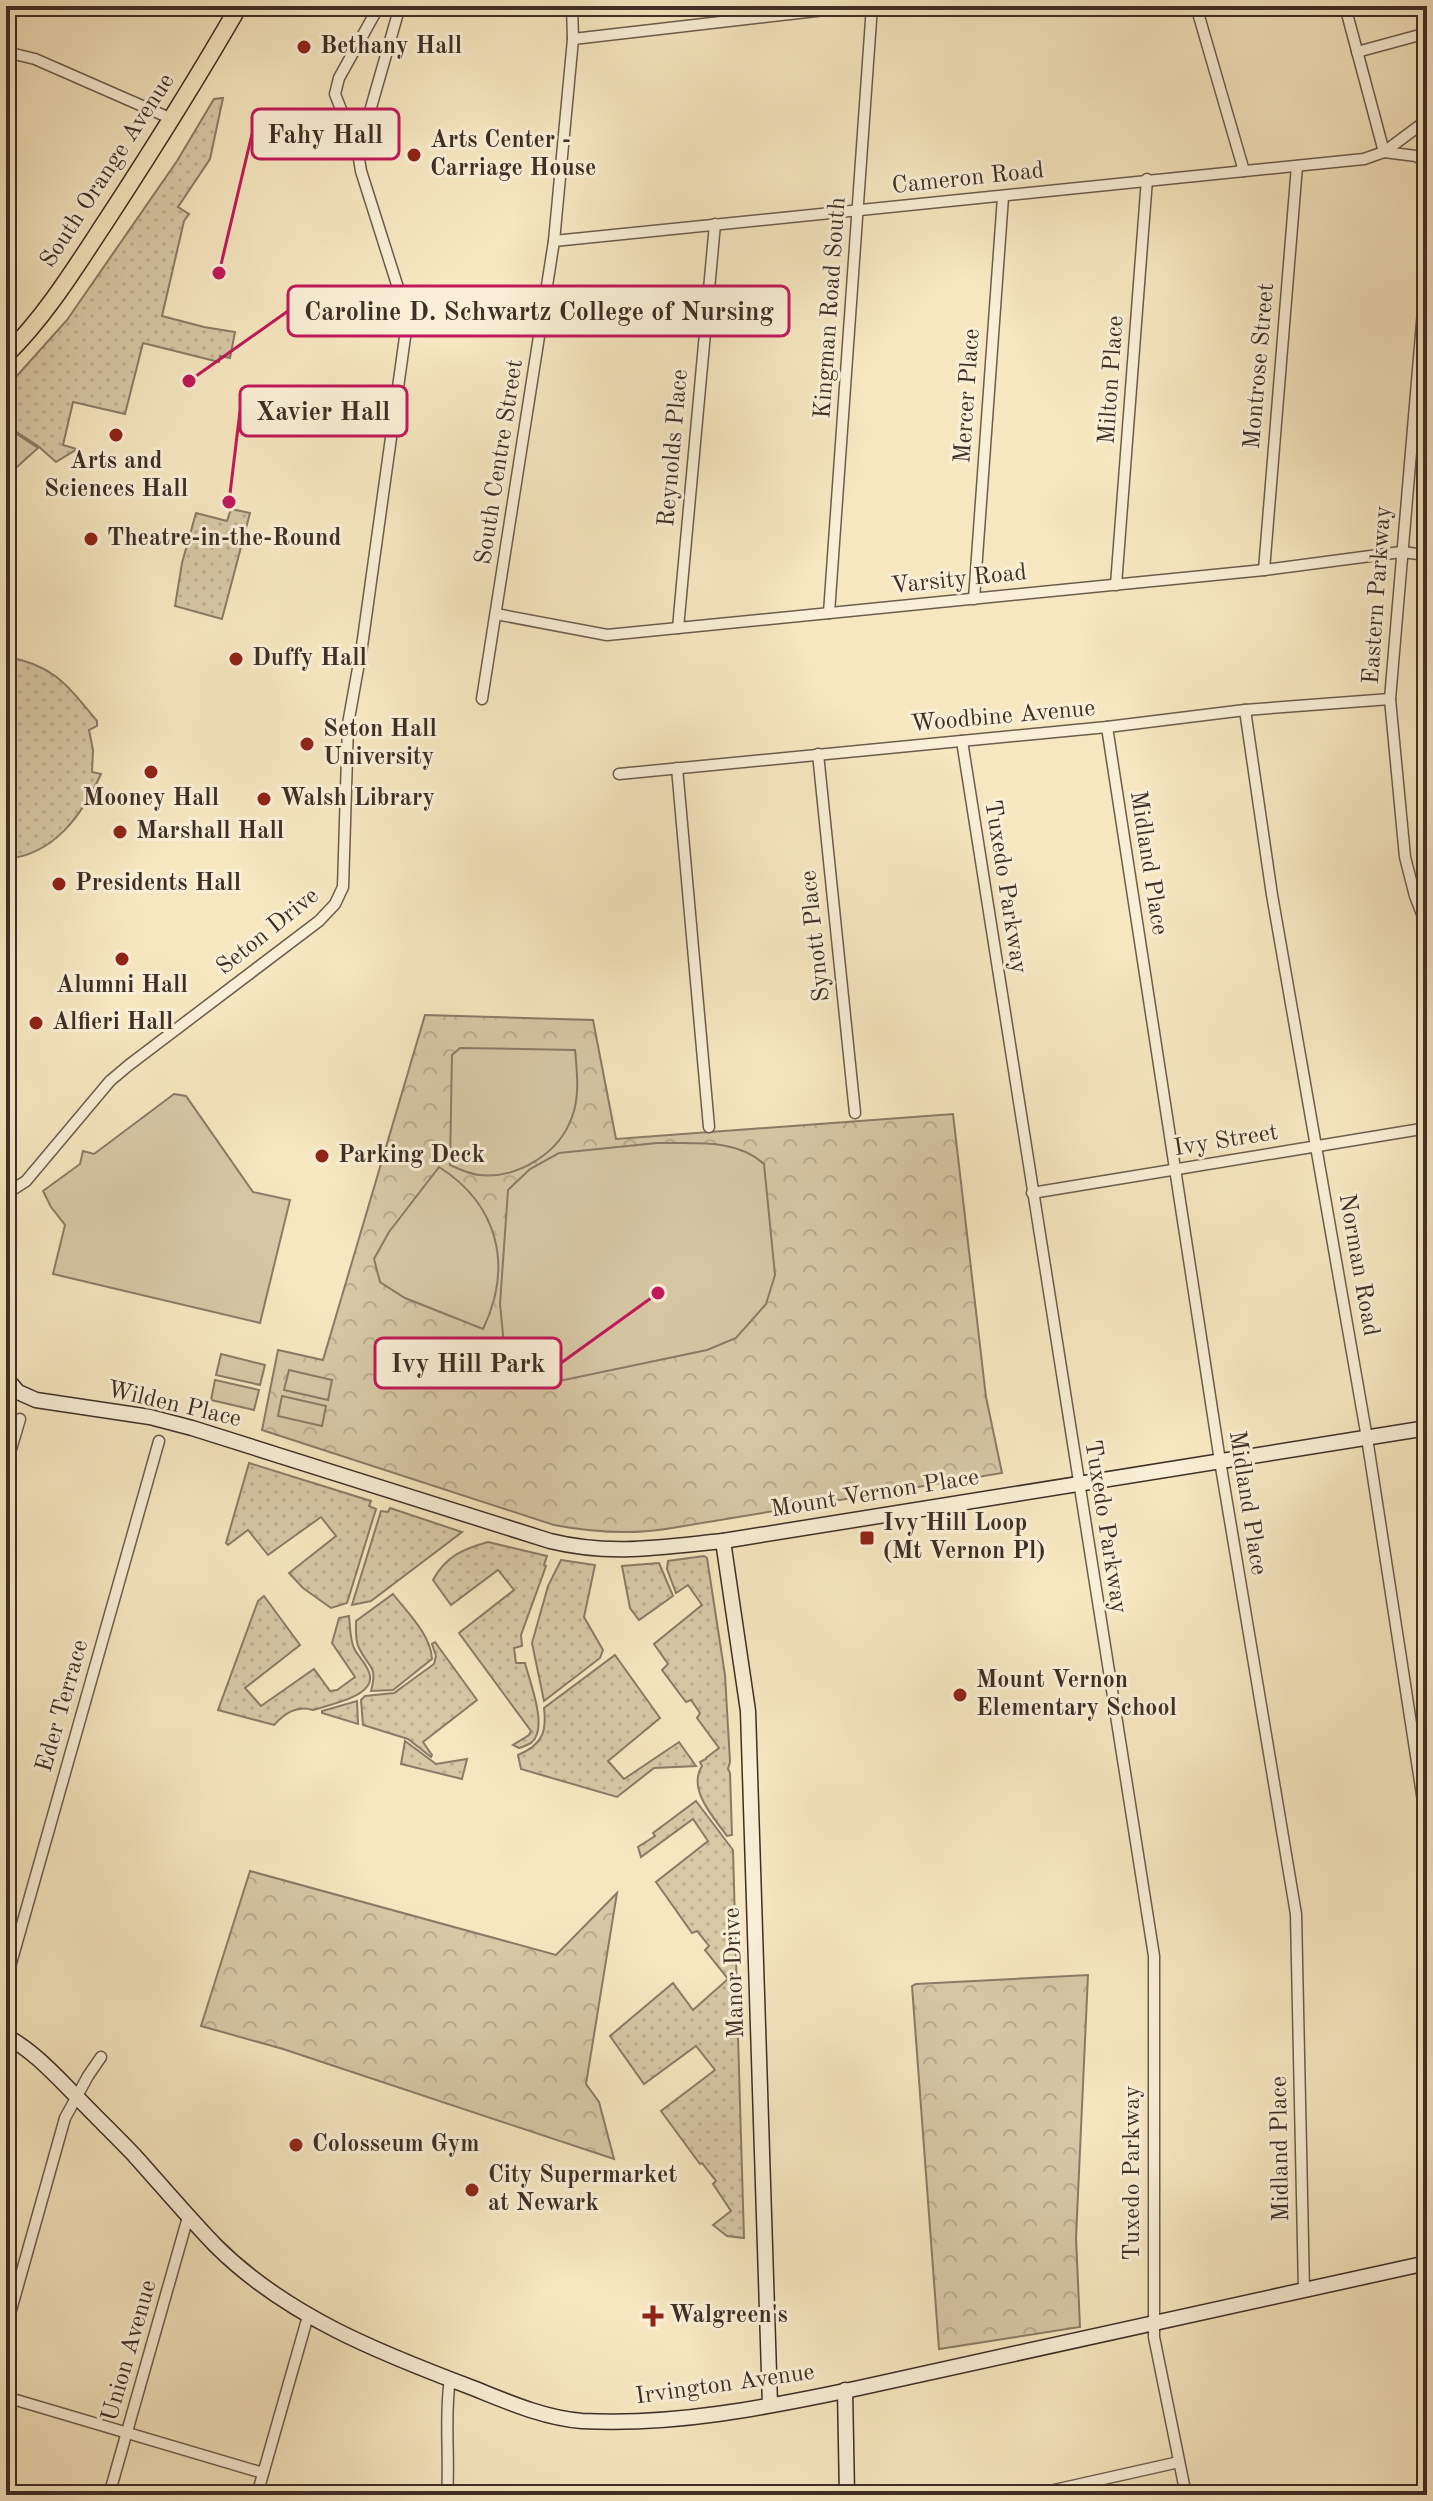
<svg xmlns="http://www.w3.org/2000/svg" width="1433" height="2501" font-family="'Old Standard TT',serif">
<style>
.grass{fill:url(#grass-dots);stroke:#8a7b66;stroke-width:2}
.forest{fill:url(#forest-crowns);stroke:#8a7b66;stroke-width:2}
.pitch{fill:#d7c8a6;stroke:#8a7b66;stroke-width:2}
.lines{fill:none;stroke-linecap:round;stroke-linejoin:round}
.street-casing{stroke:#6c5c4c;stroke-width:13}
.secondary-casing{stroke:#3e2e26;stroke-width:17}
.primary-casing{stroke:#3e2e26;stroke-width:19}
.street{stroke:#f9efd6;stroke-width:10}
.secondary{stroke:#f9efd6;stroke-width:14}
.primary{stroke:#f6e7c0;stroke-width:16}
.poi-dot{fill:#8f2418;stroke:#f9efd6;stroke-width:3}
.labels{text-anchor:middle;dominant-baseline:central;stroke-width:6;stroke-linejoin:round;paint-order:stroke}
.poi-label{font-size:24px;font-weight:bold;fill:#3e2e26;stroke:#f9efd6;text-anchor:start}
.street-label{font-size:24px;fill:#3e2e26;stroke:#f9efd6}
.leader{fill:none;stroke:#c2185b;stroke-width:3}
.callout-dot{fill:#c2185b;stroke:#f9efd6;stroke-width:3}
.callout{fill:#f9efd6;stroke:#c2185b;stroke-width:3}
.callout-label{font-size:26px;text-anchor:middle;font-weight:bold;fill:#3e2e26}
</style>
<defs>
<pattern id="grass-dots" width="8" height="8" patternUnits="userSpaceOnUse" patternTransform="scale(2)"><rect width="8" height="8" fill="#d7c8a6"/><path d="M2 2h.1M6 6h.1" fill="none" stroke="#baac8f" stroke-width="1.8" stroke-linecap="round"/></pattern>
<pattern id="forest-crowns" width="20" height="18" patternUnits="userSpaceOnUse" patternTransform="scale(2)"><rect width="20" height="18" fill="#d7c8a6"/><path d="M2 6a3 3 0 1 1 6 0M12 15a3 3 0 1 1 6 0" fill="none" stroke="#baac8f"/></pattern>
</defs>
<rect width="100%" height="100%" fill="#f6e7c0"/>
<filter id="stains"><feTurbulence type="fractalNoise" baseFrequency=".0025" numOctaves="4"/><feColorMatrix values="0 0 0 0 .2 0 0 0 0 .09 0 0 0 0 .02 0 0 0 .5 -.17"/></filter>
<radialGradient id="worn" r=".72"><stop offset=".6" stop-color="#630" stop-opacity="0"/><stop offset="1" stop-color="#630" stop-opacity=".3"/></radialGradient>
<g class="grass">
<path d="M223 98 210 159 178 207 189 214 184 221 162 316 204 327 235 332 230 358 220 356 219 362 143 343 125 414 73 402 63 445 77 449 56 462 38 446 6 425V388L67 320 177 161 214 99Z"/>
<path d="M231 509 250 513 222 619 175 606 182 563 196 513 227 521Z"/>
<path d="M6 657C53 664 68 686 97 721V726L89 730 93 750 92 772 101 774C82 815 54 855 6 859Z"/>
<path d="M249 1463 371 1501 369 1506 376 1509 347 1603 331 1608 303 1588 289 1573 336 1536 321 1517 268 1555 248 1530 228 1545 226 1543Z"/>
<path d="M390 1508 462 1532 371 1601 352 1605 381 1511 388 1512Z"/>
<path d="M488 1542 547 1556 544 1565 546 1566 521 1635 522 1646 514 1648 516 1663H525C530 1683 549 1729 531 1743 529 1744 520 1748 519 1748L513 1745 529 1735 531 1731 459 1633 514 1590 498 1570 451 1605 433 1580C446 1556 463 1549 488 1542Z"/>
<path d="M704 1556 707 1558 725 1675 730 1762 728 1769 730 1773 732 1835 727 1836C714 1818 687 1789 702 1766L700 1762 706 1759V1758L719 1748 697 1718 700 1713 691 1700 686 1702 662 1670 668 1664 654 1644 702 1605 688 1585 676 1593 667 1569 668 1561Z"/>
<path d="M561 1560 595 1565 584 1617 603 1650 600 1658 544 1701 532 1643 548 1586Z"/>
<path d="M659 1563 673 1596 639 1620 630 1608 622 1566Z"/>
<path d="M393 1594C407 1612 431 1635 432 1659L393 1690 371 1691C378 1665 369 1669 359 1648 355 1641 356 1630 356 1621Z"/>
<path d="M264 1596 300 1645 245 1688 261 1706 314 1669 330 1691 337 1690 355 1677 332 1643 339 1618 349 1616C350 1626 350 1639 354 1648 358 1657 369 1666 370 1676 373 1697 328 1705 313 1710 297 1705 285 1713 274 1725L218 1710 258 1601Z"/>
<path d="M435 1642 477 1700 423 1742 432 1755 431 1757 408 1739 363 1725 361 1700 365 1696 394 1693 434 1664 436 1656 432 1644Z"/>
<path d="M615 1655 660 1718 608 1761 624 1779 679 1742 696 1766 654 1768 617 1797 521 1769 518 1755C542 1745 547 1732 544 1708Z"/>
<path d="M357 1701 358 1724 322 1713V1711Z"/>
<path d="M405 1741 436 1764 467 1759 462 1779 401 1764Z"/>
<path d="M696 1801 733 1850 737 1993 733 1995V2000L737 2003 744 2238 727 2236 713 2225 731 2211 713 2184 716 2181 702 2163 700 2164 661 2111 715 2070 696 2046 644 2084 610 2036 673 1983 693 2010 728 1979 705 1950 709 1946 697 1931 692 1933 656 1882 708 1841 693 1819 641 1857 638 1847 655 1836 653 1833Z"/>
</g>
<g class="forest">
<path d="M6 427 38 448 6 477Z"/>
<path d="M425 1015 593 1020 616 1139 953 1114 986 1397 1002 1473 666 1529C627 1535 591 1532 554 1525L262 1430 278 1350 323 1360Z"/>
<path d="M250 1871 556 1955 617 1893 586 2084 599 2102 614 2159 283 2049 201 2026Z"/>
<path d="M1088 1975 1076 2238 1080 2327 939 2349 912 1986 916 1984Z"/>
</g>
<g class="pitch">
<path d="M460 1048 575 1050C577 1072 580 1096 572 1117 559 1154 517 1179 479 1175 469 1174 459 1169 450 1165L452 1055Z"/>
<path d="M174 1094 186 1096 253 1192 290 1200 260 1323 53 1274 65 1225 51 1207 43 1191 80 1164 83 1151 94 1154Z"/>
<path d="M657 1143C692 1144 737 1138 764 1164L775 1275 766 1304 736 1338 707 1350 526 1388 507 1375 500 1304 508 1190 530 1169 559 1153Z"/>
<path d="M439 1167C499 1205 513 1267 483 1329L405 1298 380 1282 374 1259 389 1232Z"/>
<path d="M221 1354 265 1365 260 1385 216 1375Z"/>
<path d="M289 1370 332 1380 328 1400 284 1390Z"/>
<path d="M215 1380 259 1390 254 1410 211 1400Z"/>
<path d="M282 1396 326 1406 322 1426 278 1416Z"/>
</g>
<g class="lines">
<g class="street-casing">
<g id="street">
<path d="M1196 6 1244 171"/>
<path d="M1345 6 1384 152"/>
<path d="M573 39 860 6"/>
<path d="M6 52 35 59 172 119"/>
<path d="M1357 52 1427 33"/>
<path d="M1384 152 1416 156 1427 163"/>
<path d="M358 153 400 6"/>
<path d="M554 241 1364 159 1384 152 1427 120"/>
<path d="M1427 264 1390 699 1405 857 1415 896 1427 927"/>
<path d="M6 330 18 343"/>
<path d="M1264 570 1297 166"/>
<path d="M1116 585 1147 179"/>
<path d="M974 599 1003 197"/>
<path d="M829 613 872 6"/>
<path d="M496 614 607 635 1264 570 1401 552 1427 555"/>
<path d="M678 628 715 224"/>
<path d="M482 699 554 241 573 39 572 6"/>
<path d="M1245 710 1272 895 1367 1438 1427 1827"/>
<path d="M1107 727 1220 1461 1296 1914 1304 2290"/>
<path d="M962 741 1154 1956V2337L1186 2495"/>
<path d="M818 754 855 1113"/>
<path d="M677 768 709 1127"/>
<path d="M619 774 1107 727 1245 710 1390 699"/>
<path d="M1032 1193 1427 1128"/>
<path d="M6 1194 26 1181 110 1081 129 1065 319 921 335 904 343 887 348 724 362 646 406 330 400 294 361 171 358 153 335 94 339 78 379 6"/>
<path d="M6 1466 20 1419"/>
<path d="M6 1981 159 1441"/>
<path d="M6 2328 65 2118 88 2076 101 2057"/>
<path d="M6 2397 263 2473"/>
<path d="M109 2495 188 2217"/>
<path d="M257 2495 308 2316"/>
<path d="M447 2495C450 2456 444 2418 450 2379"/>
<path d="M1032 2495 1179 2462"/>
</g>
</g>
<g class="secondary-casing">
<g id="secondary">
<path d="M6 1378 18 1392 36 1400 150 1417 192 1428 550 1541C611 1556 662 1547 723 1541L1427 1428"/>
<path d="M723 1541 748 1711 770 2405"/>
<path d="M6 2036C35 2052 55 2075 79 2099 97 2118 116 2136 134 2155 161 2185 187 2216 215 2245 286 2316 380 2353 473 2388 508 2402 544 2418 582 2421 674 2426 769 2407 859 2388L1427 2263"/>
<path d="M845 2390 847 2495"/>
</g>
</g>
<g class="primary-casing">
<path id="primary" d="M6 355C46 316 77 265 108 218 153 149 197 79 239 6"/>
</g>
<use href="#street" class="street"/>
<use href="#secondary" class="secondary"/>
<use href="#primary" class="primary"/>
</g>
<g class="poi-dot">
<circle cx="304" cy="47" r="8"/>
<circle cx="414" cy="155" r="8"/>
<circle cx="116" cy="435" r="8"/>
<circle cx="91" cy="539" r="8"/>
<circle cx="236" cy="659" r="8"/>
<circle cx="307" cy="744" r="8"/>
<circle cx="151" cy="772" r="8"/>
<circle cx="264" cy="799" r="8"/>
<circle cx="120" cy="832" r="8"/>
<circle cx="59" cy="884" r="8"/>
<circle cx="122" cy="959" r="8"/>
<circle cx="36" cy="1023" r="8"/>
<circle cx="322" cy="1156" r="8"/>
<rect x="859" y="1530" width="16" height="16" rx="4"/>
<circle cx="960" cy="1695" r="8"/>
<circle cx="296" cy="2145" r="8"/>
<circle cx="472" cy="2190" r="8"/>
<path d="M649 2304h8v8h8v8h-8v8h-8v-8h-8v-8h8z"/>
</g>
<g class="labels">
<g class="poi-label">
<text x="320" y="47">Bethany Hall</text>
<text x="430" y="141">Arts Center -<tspan x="430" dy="28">Carriage House</tspan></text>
<text x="116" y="462" text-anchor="middle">Arts and<tspan x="116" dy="28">Sciences Hall</tspan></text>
<text x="107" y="539">Theatre-in-the-Round</text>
<text x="252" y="659">Duffy Hall</text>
<text x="323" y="730">Seton Hall<tspan x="323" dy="28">University</tspan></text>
<text x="151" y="799" text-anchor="middle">Mooney Hall</text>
<text x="280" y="799">Walsh Library</text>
<text x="136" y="832">Marshall Hall</text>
<text x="75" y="884">Presidents Hall</text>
<text x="122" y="986" text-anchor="middle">Alumni Hall</text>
<text x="52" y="1023">Alfieri Hall</text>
<text x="338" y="1156">Parking Deck</text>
<text x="883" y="1524">Ivy Hill Loop<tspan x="883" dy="28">(Mt Vernon Pl)</tspan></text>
<text x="976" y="1681">Mount Vernon<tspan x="976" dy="28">Elementary School</tspan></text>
<text x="312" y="2145">Colosseum Gym</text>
<text x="488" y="2176">City Supermarket<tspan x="488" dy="28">at Newark</tspan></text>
<text x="669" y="2316">Walgreen's</text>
</g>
<g class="street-label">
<text transform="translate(108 171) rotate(-57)">South Orange Avenue</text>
<text transform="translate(968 179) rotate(-6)">Cameron Road</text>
<text transform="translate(831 308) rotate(-86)">Kingman Road South</text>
<text transform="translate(1260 366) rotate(-85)">Montrose Street</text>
<text transform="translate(1112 380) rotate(-86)">Milton Place</text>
<text transform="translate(968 396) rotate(-86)">Mercer Place</text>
<text transform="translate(674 448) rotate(-85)">Reynolds Place</text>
<text transform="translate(500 462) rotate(-81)">South Centre Street</text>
<text transform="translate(959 580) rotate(-6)">Varsity Road</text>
<text transform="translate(1378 595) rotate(-86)">Eastern Parkway</text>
<text transform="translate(1003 717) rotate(-5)">Woodbine Avenue</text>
<text transform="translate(1148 863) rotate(81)">Midland Place</text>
<text transform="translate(1005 887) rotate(81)">Tuxedo Parkway</text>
<text transform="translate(268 932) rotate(-39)">Seton Drive</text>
<text transform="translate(816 936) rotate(-96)">Synott Place</text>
<text transform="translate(1226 1141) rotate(-9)">Ivy Street</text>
<text transform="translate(1358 1265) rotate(80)">Norman Road</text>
<text transform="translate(174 1405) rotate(13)">Wilden Place</text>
<text transform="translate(875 1494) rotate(-9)">Mount Vernon Place</text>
<text transform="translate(1247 1503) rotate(81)">Midland Place</text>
<text transform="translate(1105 1527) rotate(81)">Tuxedo Parkway</text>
<text transform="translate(63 1706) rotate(-74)">Eder Terrace</text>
<text transform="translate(735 1973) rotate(-92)">Manor Drive</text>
<text transform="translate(1281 2149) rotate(-91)">Midland Place</text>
<text transform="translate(1133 2173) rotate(-90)">Tuxedo Parkway</text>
<text transform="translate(130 2351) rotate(-74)">Union Avenue</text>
<text transform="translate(725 2385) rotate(-8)">Irvington Avenue</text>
</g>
</g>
<path class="leader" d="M219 273L252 134M189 381L288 311M229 502L240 411M658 1293L561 1363"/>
<g class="callout-dot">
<circle cx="219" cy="273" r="8"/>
<circle cx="189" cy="381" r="8"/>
<circle cx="229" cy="502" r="8"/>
<circle cx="658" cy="1293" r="8"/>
</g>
<g class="callout">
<rect x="252" y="109" width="147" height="50" rx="8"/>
<rect x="288" y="286" width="501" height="50" rx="8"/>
<rect x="240" y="386" width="167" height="50" rx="8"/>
<rect x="375" y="1338" width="186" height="50" rx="8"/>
</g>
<g class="callout-label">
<text x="325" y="143">Fahy Hall</text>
<text x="539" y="320">Caroline D. Schwartz College of Nursing</text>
<text x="323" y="420">Xavier Hall</text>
<text x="468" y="1372">Ivy Hill Park</text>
</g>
<rect width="1433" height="2501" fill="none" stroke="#f6e7c0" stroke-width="32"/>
<rect x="8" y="8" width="1417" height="2485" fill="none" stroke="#3e2e26" stroke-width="4"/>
<rect x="16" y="16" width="1401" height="2469" fill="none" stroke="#3e2e26" stroke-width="2"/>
<rect width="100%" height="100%" filter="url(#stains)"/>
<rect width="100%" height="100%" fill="url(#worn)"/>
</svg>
